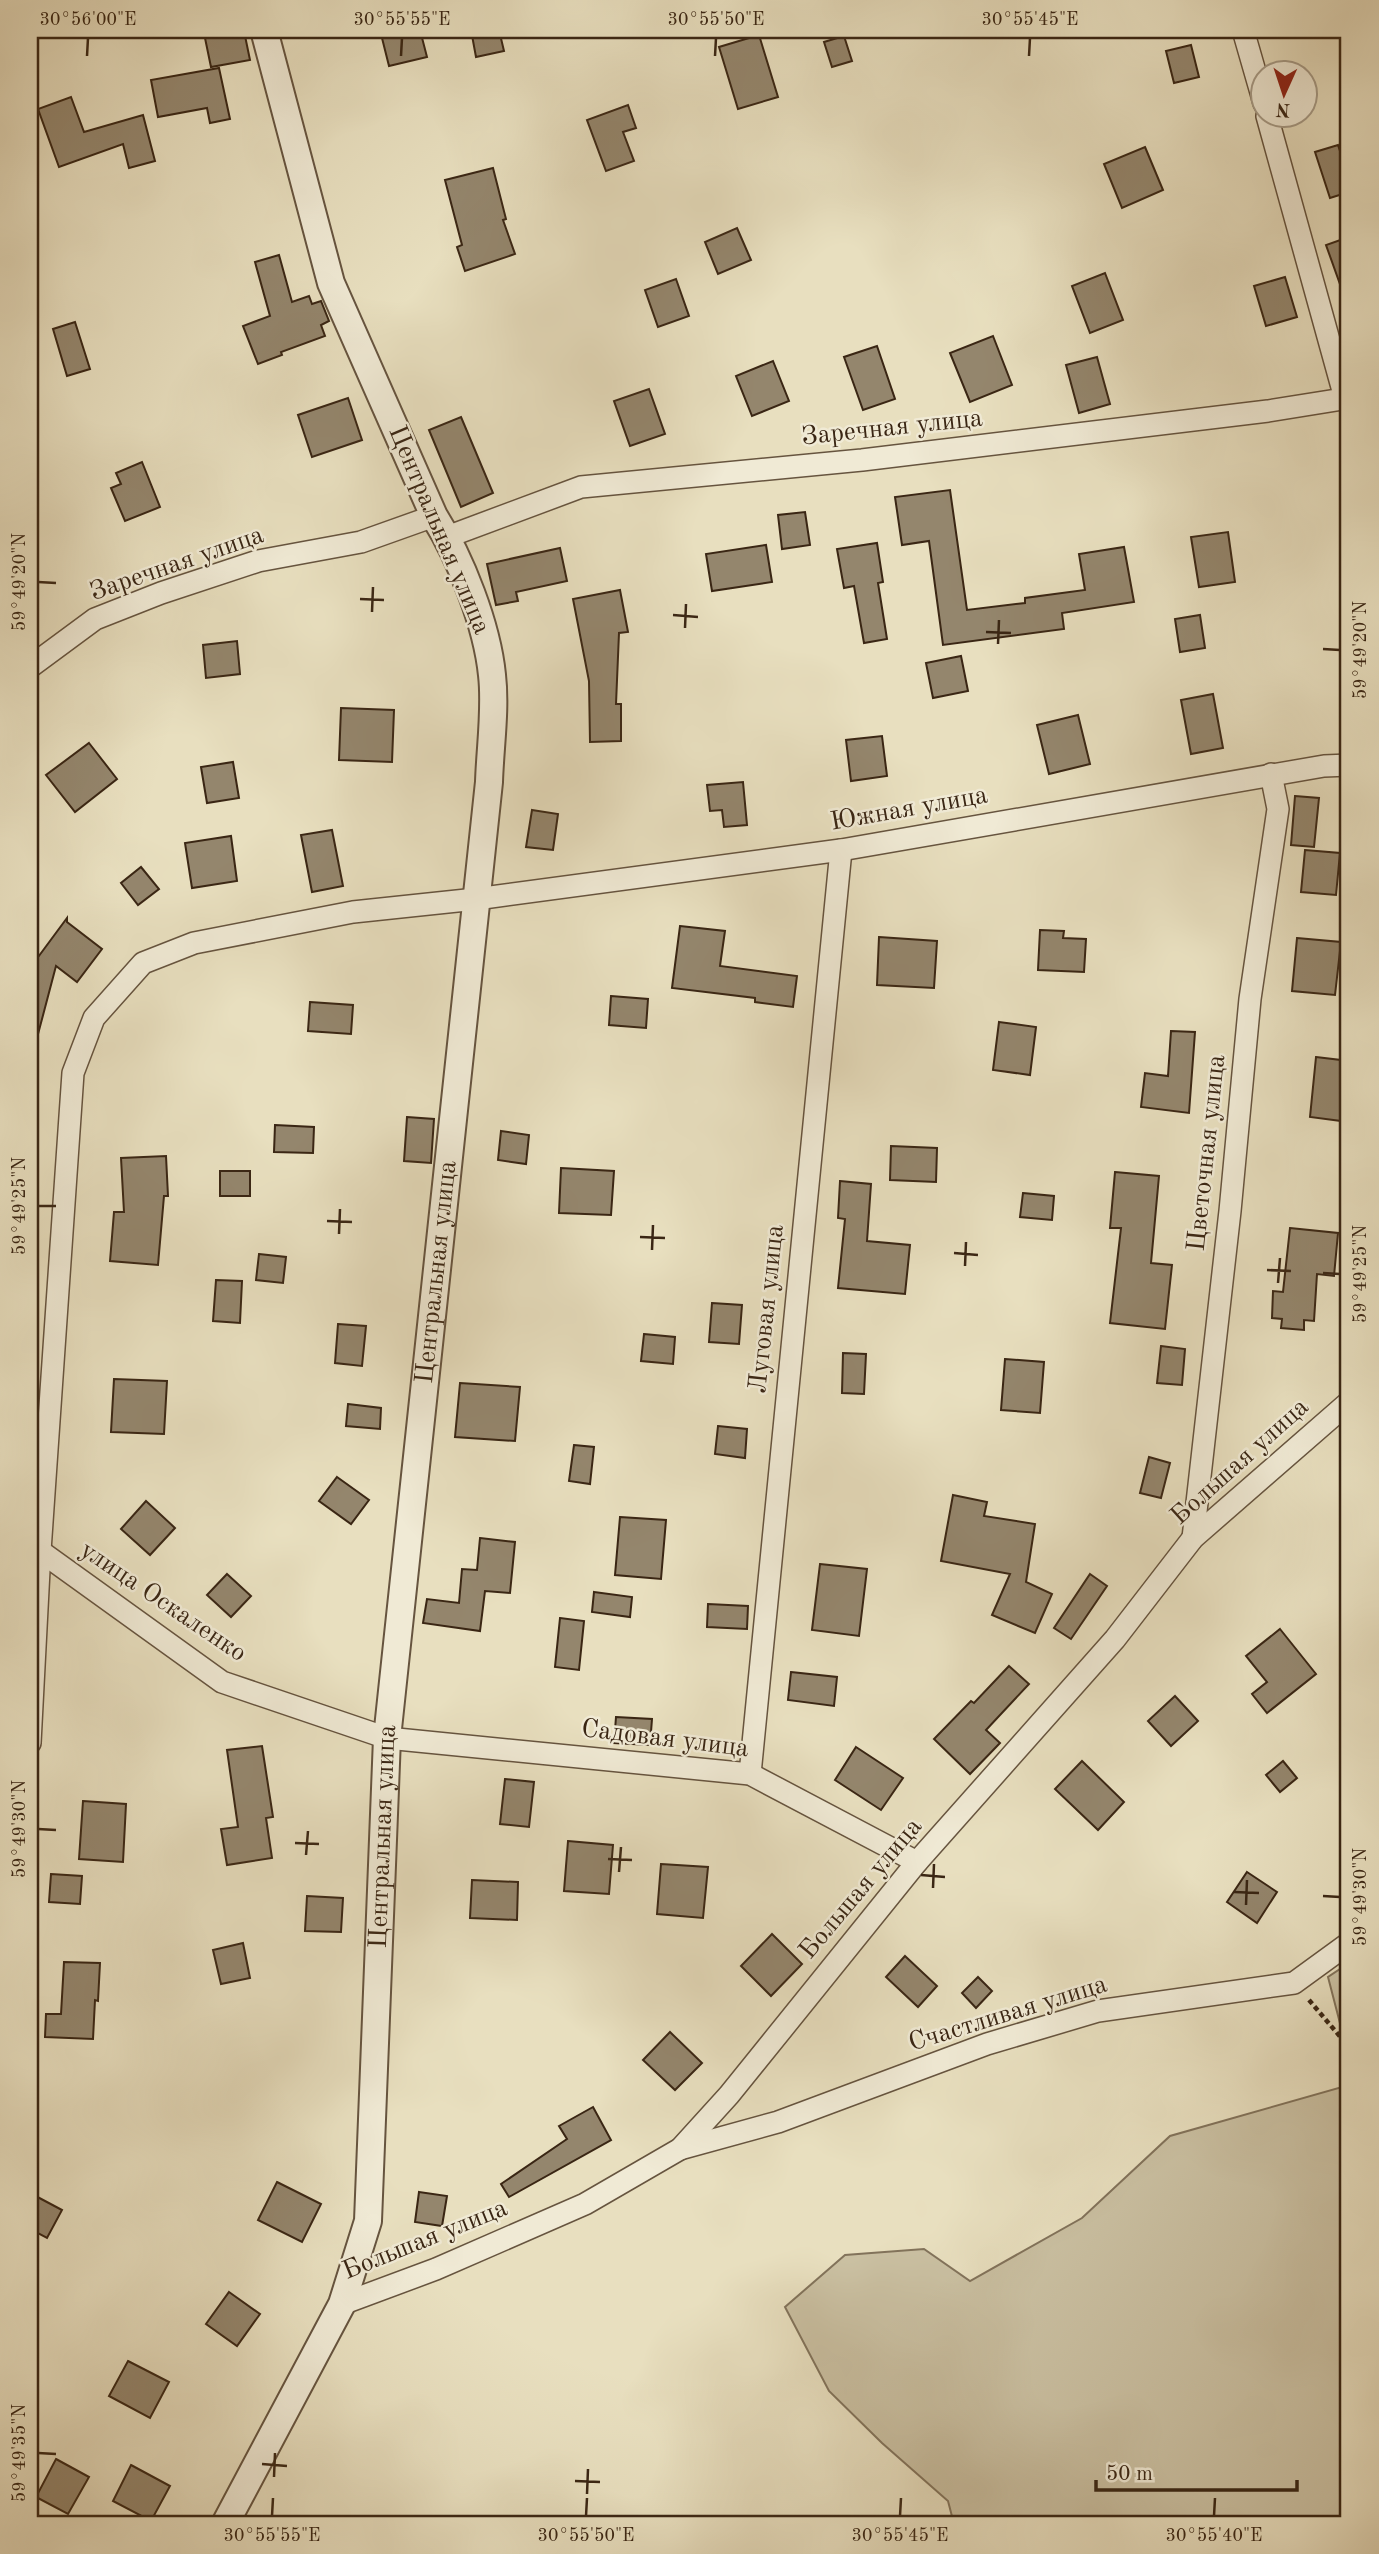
<svg xmlns="http://www.w3.org/2000/svg" width="1379" height="2554" font-family="'Old Standard TT',serif">
<style>
.green{fill:#cac0a2;stroke:#82735b;stroke-width:2}
.building{fill:#94866d;stroke:#3a2614;stroke-width:2}
.lines{fill:none;stroke-linecap:round;stroke-linejoin:round}
.minor-casing{stroke:#66543f;stroke-width:24}
.tertiary-casing{stroke:#66543f;stroke-width:30}
.path{stroke:#3a2614;stroke-width:4.5;stroke-dasharray:5 3.5;stroke-linecap:butt}
.minor{stroke:#f0ead5;stroke-width:21}
.tertiary{stroke:#f0ead5;stroke-width:26}
.ticks{fill:none;stroke:#3a2614;stroke-width:2.5}
.labels{text-anchor:middle;dominant-baseline:central;stroke-width:5;stroke-linejoin:round;paint-order:stroke}
.street-label{font-size:26px;fill:#3a2614;stroke:#f0ead5}
.neatline{fill:none;stroke:#3a2614;stroke-width:2.5}
.ticks-label{font-size:18px;text-anchor:middle;fill:#3a2614}
</style>
<rect width="100%" height="100%" fill="#e8dfbf"/>
<filter id="stains"><feTurbulence type="fractalNoise" baseFrequency=".00286" numOctaves="4"/><feColorMatrix values="0 0 0 0 .2 0 0 0 0 .09 0 0 0 0 .02 0 0 0 .5 -.17"/></filter>
<radialGradient id="worn" r=".72"><stop offset=".6" stop-color="#630" stop-opacity="0"/><stop offset="1" stop-color="#630" stop-opacity=".3"/></radialGradient>
<g class="green">
<path d="M1349 1963V2058L1328 1977Z"/>
<path d="M1349 2085V2524H954L948 2501 882 2443 829 2391 785 2307 845 2255 924 2249 970 2281 1082 2218 1170 2136Z"/>
</g>
<g class="building">
<path d="M380 30H420L427 57 389 66Z"/>
<path d="M471 30H499L504 51 476 57Z"/>
<path d="M244 31 250 60 211 67 205 38Z"/>
<path d="M759 35 778 97 738 109 719 47Z"/>
<path d="M844 36 852 61 832 67 824 42Z"/>
<path d="M1191 45 1199 77 1174 83 1166 51Z"/>
<path d="M219 68 230 119 210 123 207 108 158 117 151 80Z"/>
<path d="M71 97 84 132 143 115 155 161 129 168 123 144 59 167 38 109Z"/>
<path d="M628 105 636 128 623 132 634 161 606 171 587 120Z"/>
<path d="M1338 145 1349 178V192L1330 198 1315 152Z"/>
<path d="M1145 147 1163 190 1122 208 1104 164Z"/>
<path d="M493 168 506 219 503 220 515 254 465 271 457 247 462 245 445 180Z"/>
<path d="M737 228 751 260 718 274 705 242Z"/>
<path d="M1349 237V301H1346L1326 245Z"/>
<path d="M279 255 292 302 309 296 312 304 321 301 329 321 321 325 325 336 281 352 282 355 258 364 243 326 270 316 255 262Z"/>
<path d="M1105 273 1123 320 1090 333 1072 286Z"/>
<path d="M1285 277 1297 317 1266 326 1254 286Z"/>
<path d="M676 279 689 316 658 327 645 290Z"/>
<path d="M75 322 90 369 67 376 53 329Z"/>
<path d="M993 336 1012 385 970 402 950 353Z"/>
<path d="M877 346 895 399 863 410 844 357Z"/>
<path d="M1097 357 1110 404 1079 413 1066 365Z"/>
<path d="M773 361 789 401 752 416 736 376Z"/>
<path d="M649 389 665 434 630 446 614 401Z"/>
<path d="M348 398 362 440 312 457 298 415Z"/>
<path d="M461 417 493 493 461 507 429 430Z"/>
<path d="M142 462 160 507 125 521 111 488 121 484 116 473Z"/>
<path d="M950 490 967 610 1025 603V598L1085 590 1079 554 1124 547 1134 602 1062 613 1064 629 943 645 929 541 902 545 895 497Z"/>
<path d="M805 512 810 545 782 549 778 515Z"/>
<path d="M1228 532 1235 582 1199 587 1191 537Z"/>
<path d="M877 543 883 582 878 583 887 639 864 643 854 586 844 588 837 549Z"/>
<path d="M766 545 772 582 712 591 706 554Z"/>
<path d="M560 548 567 581 516 592 518 601 496 605 487 564Z"/>
<path d="M620 590 628 632 619 633 616 704H621V741L590 742 589 681 573 599Z"/>
<path d="M1200 615 1205 648 1180 652 1175 619Z"/>
<path d="M237 641 240 674 206 678 203 645Z"/>
<path d="M961 656 968 691 933 698 926 663Z"/>
<path d="M1213 694 1223 748 1191 754 1181 700Z"/>
<path d="M341 708 394 710 392 762 339 760Z"/>
<path d="M1078 715 1090 764 1049 774 1037 725Z"/>
<path d="M882 736 887 776 851 781 846 740Z"/>
<path d="M89 743 117 779 75 812 46 775Z"/>
<path d="M233 762 239 798 207 803 201 767Z"/>
<path d="M743 782 747 825 724 827 722 810 710 811 707 785Z"/>
<path d="M1295 796 1319 798 1314 847 1291 845Z"/>
<path d="M532 810 558 814 553 850 526 847Z"/>
<path d="M332 830 343 886 312 892 301 835Z"/>
<path d="M231 836 237 881 192 888 185 843Z"/>
<path d="M1305 850 1340 853 1336 895 1301 892Z"/>
<path d="M141 867 159 889 138 905 121 883Z"/>
<path d="M67 918V922L102 949 77 982 56 966 37 1038 30 1037V968Z"/>
<path d="M680 926 725 931 720 966 797 976 793 1007 755 1002V998L672 988Z"/>
<path d="M1040 930 1064 931 1063 938 1086 939 1084 972 1038 970Z"/>
<path d="M879 937 937 941 934 988 877 985Z"/>
<path d="M1297 938 1341 942 1335 995 1292 991Z"/>
<path d="M611 996 648 999 646 1028 609 1025Z"/>
<path d="M310 1002 353 1005 351 1034 308 1031Z"/>
<path d="M999 1022 1036 1027 1030 1075 993 1070Z"/>
<path d="M1171 1031 1195 1032 1189 1113 1141 1107 1145 1073 1168 1076Z"/>
<path d="M1316 1057 1349 1061V1122L1310 1117Z"/>
<path d="M407 1117 434 1119 431 1163 404 1161Z"/>
<path d="M275 1125 314 1127 313 1153 274 1152Z"/>
<path d="M501 1131 529 1135 526 1164 498 1160Z"/>
<path d="M891 1146 937 1148 936 1182 890 1180Z"/>
<path d="M166 1156 168 1196H164L158 1265 110 1261 114 1212H124L121 1158Z"/>
<path d="M561 1168 614 1171 611 1215 559 1213Z"/>
<rect x="220" y="1171" width="30" height="25"/>
<path d="M1115 1172 1159 1176 1151 1263 1172 1265 1165 1329 1110 1323 1121 1228H1110Z"/>
<path d="M840 1181 871 1184 867 1241 910 1245 905 1294 838 1288 845 1219 838 1218Z"/>
<path d="M1023 1193 1054 1196 1052 1220 1020 1217Z"/>
<path d="M1290 1228 1338 1233 1334 1276 1317 1274 1314 1321 1304 1320V1330L1281 1328 1282 1319 1272 1318 1273 1291 1283 1292Z"/>
<path d="M259 1254 286 1257 283 1283 256 1280Z"/>
<path d="M216 1280 242 1281 240 1323 213 1321Z"/>
<path d="M712 1303 742 1305 739 1344 709 1342Z"/>
<path d="M338 1324 366 1326 362 1366 335 1363Z"/>
<path d="M644 1334 675 1337 673 1364 641 1361Z"/>
<path d="M1161 1346 1185 1349 1182 1385 1157 1383Z"/>
<path d="M843 1353 866 1354 864 1394 842 1393Z"/>
<path d="M1005 1359 1044 1362 1040 1413 1001 1410Z"/>
<path d="M114 1379 167 1381 164 1434 111 1432Z"/>
<path d="M460 1383 520 1387 515 1441 455 1437Z"/>
<path d="M348 1404 381 1408 380 1429 346 1426Z"/>
<path d="M718 1426 747 1429 745 1458 715 1454Z"/>
<path d="M574 1445 594 1447 590 1484 569 1481Z"/>
<path d="M1149 1457 1170 1463 1161 1498 1140 1493Z"/>
<path d="M337 1477 369 1500 351 1524 319 1501Z"/>
<path d="M953 1495 987 1502 984 1516 1035 1524 1026 1582 1052 1594 1035 1633 992 1615 1010 1574 941 1561Z"/>
<path d="M146 1501 175 1528 150 1555 121 1529Z"/>
<path d="M620 1517 666 1520 661 1579 615 1575Z"/>
<path d="M480 1538 515 1542 510 1593 485 1591 480 1631 423 1623 427 1599 459 1603 462 1569 477 1570Z"/>
<path d="M820 1564 867 1569 859 1636 812 1630Z"/>
<path d="M227 1574 251 1596 231 1617 207 1595Z"/>
<path d="M1090 1574 1107 1586 1071 1639 1054 1628Z"/>
<path d="M594 1592 632 1597 630 1617 592 1612Z"/>
<path d="M708 1604 748 1606 747 1629 707 1627Z"/>
<path d="M560 1618 584 1621 579 1670 555 1667Z"/>
<path d="M1280 1629 1316 1674 1267 1713 1252 1694 1267 1682 1246 1656Z"/>
<path d="M1009 1666 1029 1684 986 1730 1000 1743 970 1774 934 1739 971 1701 974 1703Z"/>
<path d="M791 1672 837 1677 834 1706 788 1700Z"/>
<path d="M1175 1696 1198 1721 1171 1746 1148 1721Z"/>
<path d="M616 1717 652 1719 650 1745 614 1743Z"/>
<path d="M262 1746 273 1817 266 1818 272 1858 227 1865 221 1829 238 1827 227 1750Z"/>
<path d="M856 1747 903 1778 881 1810 835 1780Z"/>
<path d="M1082 1761 1124 1802 1098 1830 1055 1789Z"/>
<path d="M1283 1761 1297 1778 1280 1792 1266 1775Z"/>
<path d="M505 1779 534 1782 529 1827 500 1824Z"/>
<path d="M83 1801 126 1804 123 1862 79 1859Z"/>
<path d="M568 1841 613 1845 609 1894 564 1891Z"/>
<path d="M661 1864 708 1867 703 1918 657 1914Z"/>
<path d="M1247 1872 1277 1892 1257 1923 1227 1902Z"/>
<path d="M51 1874 82 1876 80 1904 49 1902Z"/>
<path d="M472 1880 518 1882 517 1920 470 1918Z"/>
<path d="M307 1896 343 1898 341 1932 305 1931Z"/>
<path d="M772 1934 802 1964 771 1996 741 1966Z"/>
<path d="M243 1943 250 1978 221 1984 213 1950Z"/>
<path d="M905 1956 937 1986 918 2007 886 1977Z"/>
<path d="M64 1962 100 1963 98 2001 95 2000 93 2039 45 2037 46 2014H61Z"/>
<path d="M978 1977 992 1991 976 2008 962 1993Z"/>
<path d="M670 2032 702 2063 675 2090 643 2060Z"/>
<path d="M593 2107 611 2140 509 2197 501 2184 567 2139 559 2126Z"/>
<path d="M277 2182 321 2204 302 2242 258 2220Z"/>
<path d="M419 2192 447 2196 442 2226 415 2222Z"/>
<path d="M30 2193 62 2210 47 2238 30 2229Z"/>
<path d="M229 2292 260 2314 237 2346 206 2324Z"/>
<path d="M128 2361 169 2382 150 2418 109 2396Z"/>
<path d="M56 2459 89 2477 68 2514 36 2497Z"/>
<path d="M131 2465 170 2486 151 2521 113 2501Z"/>
</g>
<g class="lines">
<g class="minor-casing">
<g id="minor">
<path d="M1243 30 1264 103"/>
<path d="M1267 116 1345 398"/>
<path d="M447 537 581 487 862 460 1268 411 1349 398"/>
<path d="M30 667 95 619 161 593 258 561 361 542 434 516"/>
<path d="M1193 1538 1230 1211 1250 999 1278 809 1271 774"/>
<path d="M30 1548 40 1551 222 1682 387 1738 750 1774 917 1862"/>
<path d="M30 1743 40 1551 73 1073 94 1018 143 963 194 943 353 912 476 899 841 850 1324 766 1349 765"/>
<path d="M750 1774 841 850"/>
<path d="M680 2149 778 2122 987 2044 1098 2011 1294 1983 1349 1943"/>
<path d="M342 2304 436 2269 585 2204 680 2149 729 2095 917 1862 1115 1639 1193 1538 1349 1402"/>
</g>
</g>
<g class="tertiary-casing">
<g id="tertiary">
<path id="s1" d="M225 2524 342 2304 368 2221 387 1738 489 782C490 748 496 709 492 675 487 625 461 559 434 516L331 283 264 30"/>
</g>
</g>
<path class="path" d="M1309 2000 1349 2047"/>
<use href="#minor" class="minor"/>
<use href="#tertiary" class="tertiary"/>
</g>
<path class="ticks" d="M87 56 88 38M401 56 402 38M715 56 716 38M1029 56 1030 38M38 582 56 583M360 599 384 600M372 612 373 587M673 615 698 617M685 628 686 604M986 632 1011 633M998 644 999 620M1323 649 1340 650M38 1206H56M327 1221 352 1222M339 1234 340 1209M640 1237 665 1238M652 1250 653 1225M954 1253 978 1255M965 1266 966 1242M1267 1270 1291 1271M1323 1273 1340 1274M1278 1283 1280 1258M38 1829 56 1830M295 1843 319 1844M306 1855 308 1831M608 1859 632 1860M619 1872 621 1847M921 1875 945 1877M933 1888 934 1864M1234 1892 1259 1893M1323 1896 1340 1897M1246 1905 1247 1880M38 2453 56 2454M262 2464 287 2466M274 2477 275 2453M575 2481 600 2482M587 2494 588 2469M272 2516 273 2498M586 2516 587 2498M900 2516 901 2498M1214 2516 1215 2498"/>
<g class="labels">
<g class="street-label">
<text transform="translate(892 428) rotate(-6)">Заречная улица</text>
<text transform="translate(439 530) rotate(67)">Центральная улица</text>
<text transform="translate(177 564) rotate(-19)">Заречная улица</text>
<text transform="translate(909 809) rotate(-10)">Южная улица</text>
<text transform="translate(1207 1153) rotate(-84)">Цветочная улица</text>
<text stroke="none"><textPath href="#s1" startOffset="1288">Центральная улица</textPath></text>
<text transform="translate(767 1309) rotate(-84)">Луговая улица</text>
<text transform="translate(1240 1462) rotate(-42)">Большая улица</text>
<text transform="translate(163 1602) rotate(34)">улица Оскаленко</text>
<text transform="translate(665 1739) rotate(7)">Садовая улица</text>
<text stroke="none"><textPath href="#s1" startOffset="721">Центральная улица</textPath></text>
<text transform="translate(861 1889) rotate(-50)">Большая улица</text>
<text transform="translate(1008 2014) rotate(-17)">Счастливая улица</text>
<text transform="translate(425 2240) rotate(-22)">Большая улица</text>
</g>
</g>
<rect width="1379" height="2554" fill="none" stroke="#e8dfbf" stroke-width="77"/>
<g transform="translate(1284 94) rotate(183)"><circle r="33" fill="#f0ead5" stroke="#a79c88" stroke-width="2"/>
<path d="M0-5L12 26L0 18L-12 26Z" fill="#8f2418"/>
<text y="-10" font-size="19" font-weight="bold" text-anchor="middle" fill="#3a2614">N</text>
</g>
<path d="M1096 2480v10h201v-10" fill="none" stroke="#3a2614" stroke-width="3.5"/>
<text x="1106" y="2480" font-size="21" fill="#3a2614" stroke="#f0ead5" stroke-width="5" paint-order="stroke">50 m</text>
<rect x="38" y="38" width="1302" height="2478" class="neatline"/>
<g class="ticks-label">
<text x="88" y="25">30°56'00"E</text>
<text x="402" y="25">30°55'55"E</text>
<text x="716" y="25">30°55'50"E</text>
<text x="1030" y="25">30°55'45"E</text>
<text transform="translate(19 582) rotate(-90)" y="6">59°49'20"N</text>
<text transform="translate(1360 650) rotate(-90)" y="6">59°49'20"N</text>
<text transform="translate(19 1206) rotate(-90)" y="6">59°49'25"N</text>
<text transform="translate(1360 1274) rotate(-90)" y="6">59°49'25"N</text>
<text transform="translate(19 1829) rotate(-90)" y="6">59°49'30"N</text>
<text transform="translate(1360 1897) rotate(-90)" y="6">59°49'30"N</text>
<text transform="translate(19 2453) rotate(-90)" y="6">59°49'35"N</text>
<text x="272" y="2541">30°55'55"E</text>
<text x="586" y="2541">30°55'50"E</text>
<text x="900" y="2541">30°55'45"E</text>
<text x="1214" y="2541">30°55'40"E</text>
</g>
<rect width="100%" height="100%" filter="url(#stains)"/>
<rect width="100%" height="100%" fill="url(#worn)"/>
</svg>
